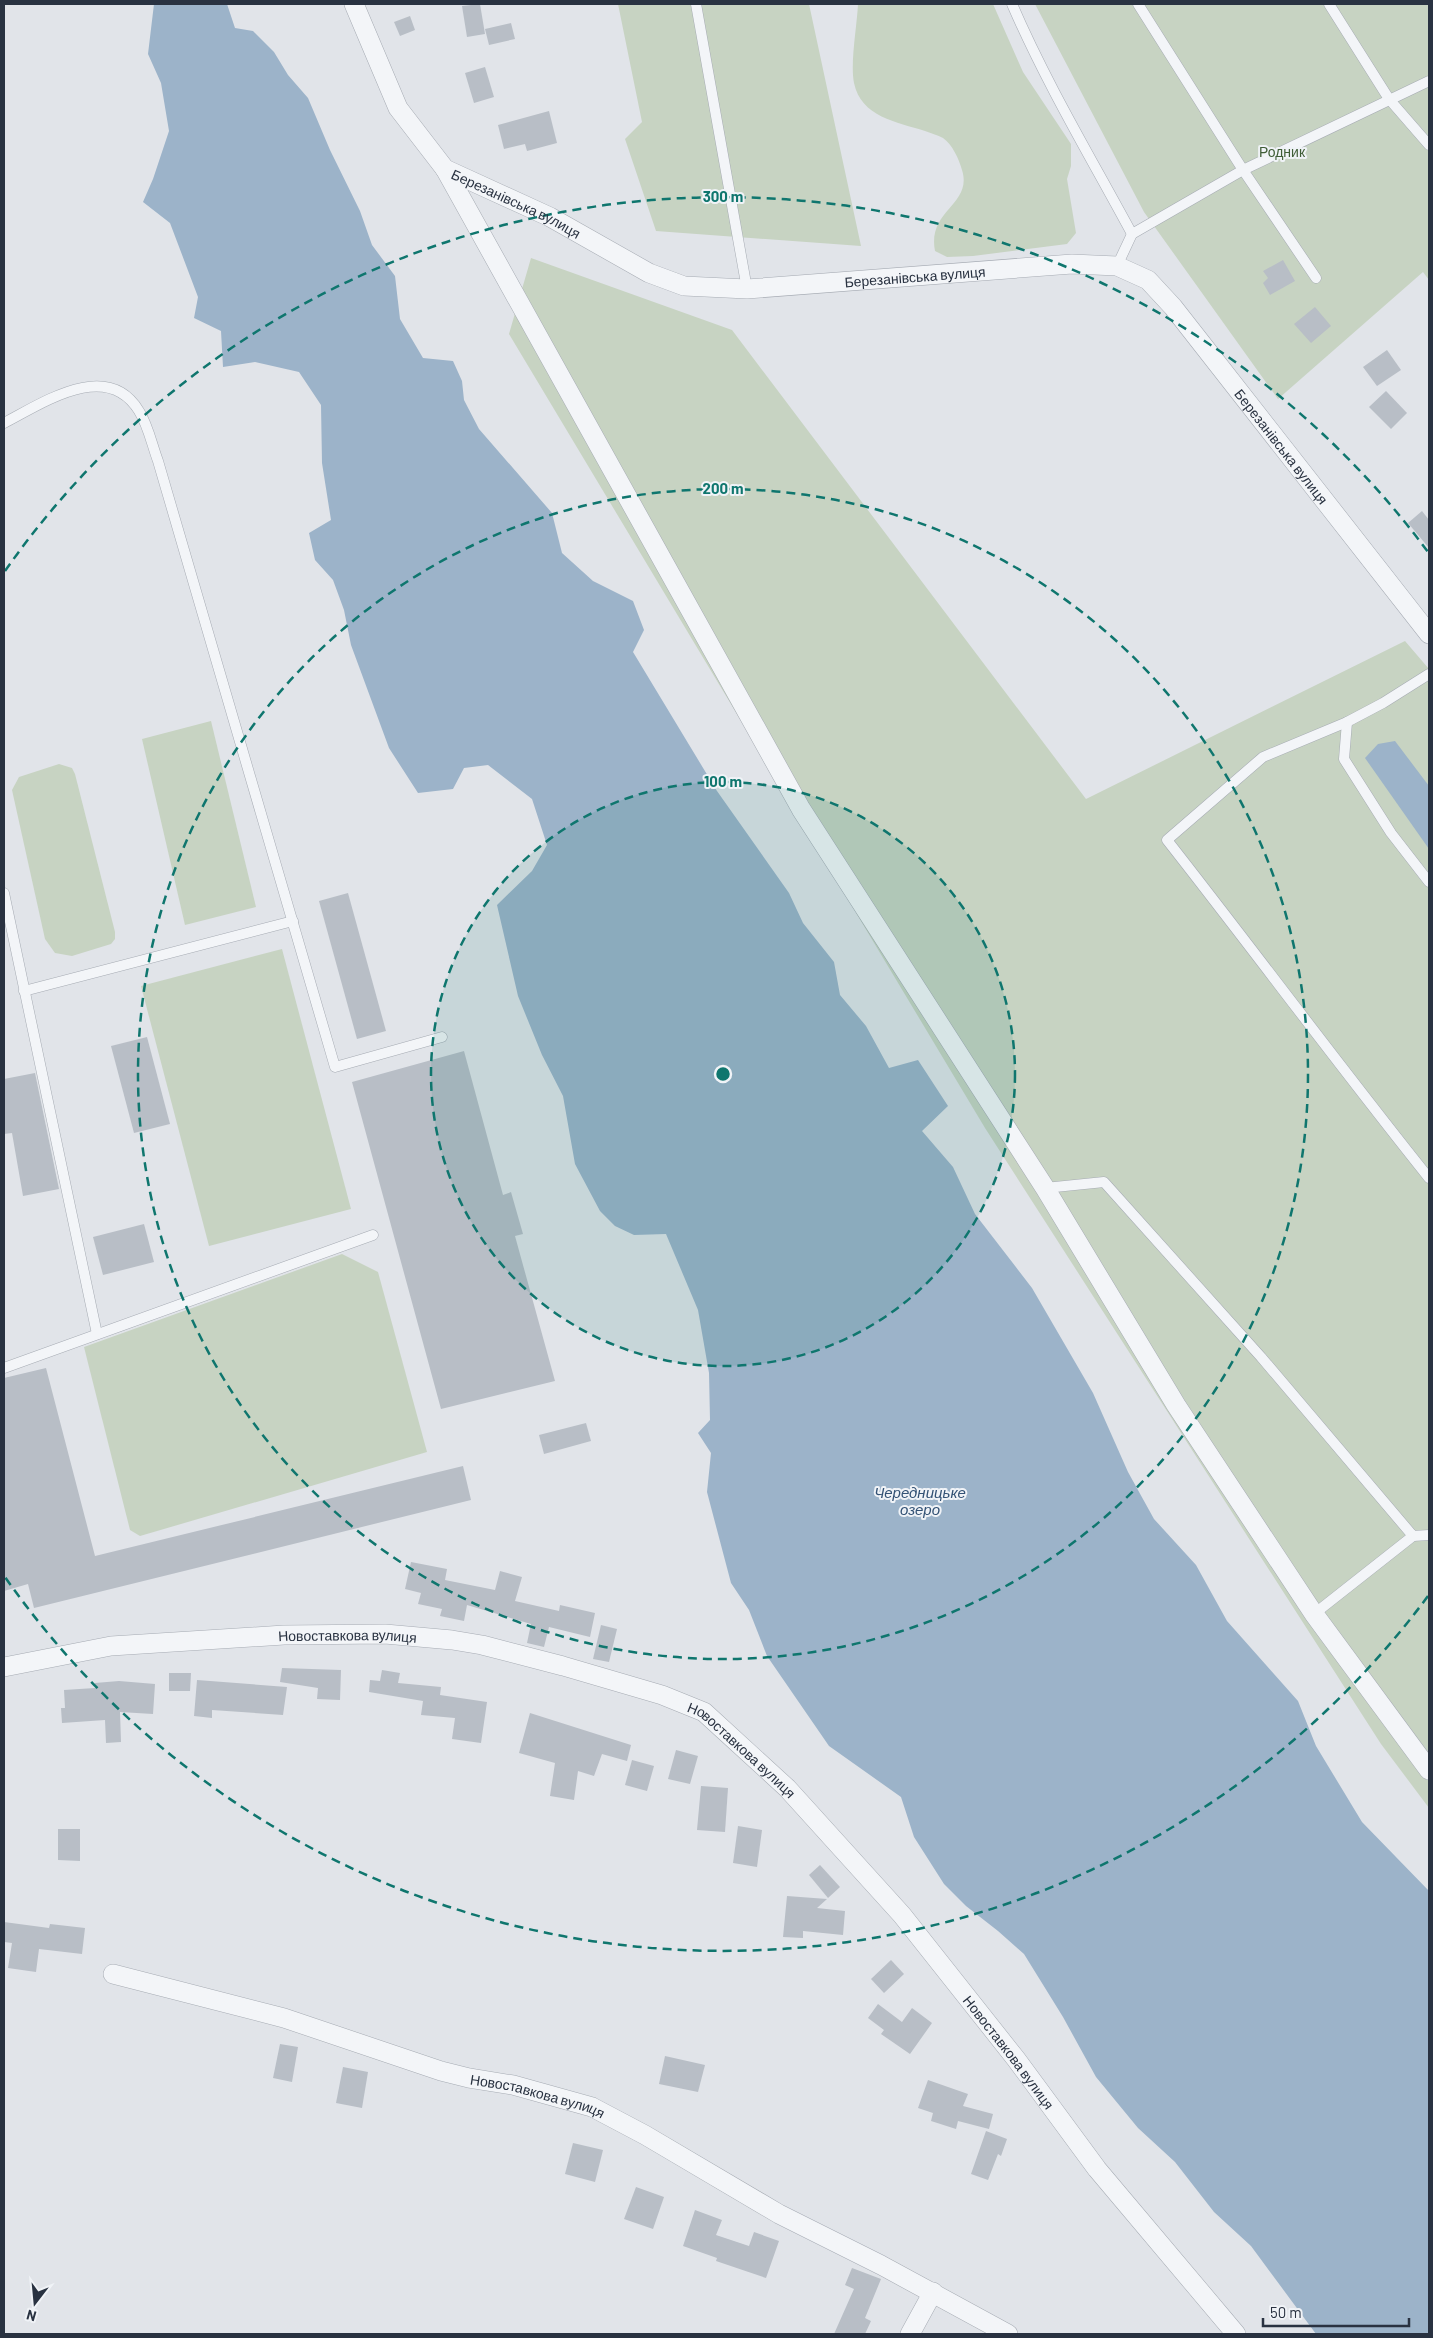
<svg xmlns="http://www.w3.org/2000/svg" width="1433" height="2338" font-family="Barlow,sans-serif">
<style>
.green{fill:#c7d3c2}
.water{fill:#9cb3c9}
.building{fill:#b8bec6}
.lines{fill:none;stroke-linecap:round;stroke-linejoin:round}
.service-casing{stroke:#a6abb3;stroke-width:11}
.minor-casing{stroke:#a6abb3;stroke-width:20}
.service{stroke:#f3f5f8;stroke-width:10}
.minor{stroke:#f3f5f8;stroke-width:19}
.ring{fill:none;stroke:#0f766e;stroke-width:2.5;stroke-dasharray:9 6}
.labels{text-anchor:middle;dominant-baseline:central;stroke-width:4;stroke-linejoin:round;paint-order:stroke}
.park-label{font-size:14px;fill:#3f5d36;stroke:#f0f3f7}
.street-label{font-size:14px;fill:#293241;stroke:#f0f3f7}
.water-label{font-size:15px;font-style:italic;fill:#335275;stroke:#f0f3f7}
.centre{fill:#0f766e;stroke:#f0f3f7;stroke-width:2.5}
.ring-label{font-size:15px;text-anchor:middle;font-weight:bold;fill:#0f766e;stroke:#f0f3f7;stroke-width:4;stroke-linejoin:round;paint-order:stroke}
</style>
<rect width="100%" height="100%" fill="#e1e4e9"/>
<g class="green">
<path d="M618 4H809L861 246 656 231 625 139 642 122Z"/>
<path d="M858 4H993L1023 72 1071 144V166L1067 179 1076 233 1067 244 973 256 947 257 935 251C927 210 973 205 962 170 959 159 952 144 943 138 938 135 930 133 925 131 897 122 861 117 854 83 850 63 857 26 858 4Z"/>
<path d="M1035 4H1429V280L1423 272 1278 399 1144 212Z"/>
<path d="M531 258 732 330 1086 799 1405 641 1429 669V1808L1381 1744 985 1128 509 334Z"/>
<path d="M211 721 256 907 185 925 142 739Z"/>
<path d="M59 764 72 768 75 774 115 932V939L111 944 72 956 55 953 45 939 12 790 19 777Z"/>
<path d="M282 949 351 1209 209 1246 141 986Z"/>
<path d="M342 1254 378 1272 427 1452 140 1536 130 1530 84 1347Z"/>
</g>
<g class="water">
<path d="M154 4H227L235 28 253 31 274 52 288 75 308 98 330 150 360 211 372 245 395 276 400 319 423 358 453 361 462 381 464 400 479 429 552 513 562 553 593 581 633 601 644 630 633 652 717 791 789 893 803 923 834 962 840 995 866 1026 889 1068 918 1060 948 1106 922 1131 953 1167 975 1214 1032 1288 1093 1393 1128 1472 1154 1519 1196 1565 1227 1621 1298 1701 1316 1746 1362 1822 1429 1891V2334H1316L1251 2246 1214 2212 1175 2162 1138 2128 1096 2077 1063 2017 1024 1954 998 1931 966 1906 944 1884 914 1837 901 1797 829 1746 767 1656 749 1610 731 1583 707 1492 711 1453 698 1433 710 1420 709 1373 698 1310 666 1234 634 1235 615 1226 600 1211 575 1164 563 1096 542 1055 518 996 497 905 532 871 547 845 532 799 488 765 464 768 453 789 418 793 389 748 351 645 344 610 333 580 315 560 309 533 331 520 322 463 321 405 299 372 255 362 223 367 221 331 194 318 198 297 170 223 143 202 153 179 169 131 161 83 148 54Z"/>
<path d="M1395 741 1429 786V849L1365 758 1378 744Z"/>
</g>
<g class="building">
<path d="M480 4 485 34 467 37 462 6Z"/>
<path d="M410 16 415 30 400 36 394 22Z"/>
<path d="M511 23 515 39 489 45 485 29Z"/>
<path d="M485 67 494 97 474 103 465 73Z"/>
<path d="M549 111 557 143 527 151 525 144 504 149 498 125Z"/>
<path d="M1283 260 1295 281 1270 295 1263 283 1268 278 1263 271Z"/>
<path d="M1315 307 1331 326 1311 343 1294 324Z"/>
<path d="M1387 350 1401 370 1377 386 1363 367Z"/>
<path d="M1386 391 1407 413 1391 429 1369 407Z"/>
<path d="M1422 511 1429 520V548L1408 523Z"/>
<path d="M348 893 386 1031 357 1039 319 901Z"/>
<path d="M147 1037 170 1124 134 1133 111 1046Z"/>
<path d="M464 1051 503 1195 511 1192 523 1234 515 1236 555 1381 441 1409 352 1082Z"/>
<path d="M35 1073 59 1189 23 1196 12 1133 4 1134V1079Z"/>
<path d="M144 1224 154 1262 103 1275 93 1237Z"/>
<path d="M46 1368 95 1556 463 1466 471 1500 34 1608 28 1584 4 1591V1378Z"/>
<path d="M586 1423 591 1441 544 1454 539 1435Z"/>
<path d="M411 1562 447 1569 445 1580 495 1590 500 1571 522 1577 515 1601 559 1611 560 1605 595 1613 590 1637 549 1627 544 1647 527 1643 531 1624 467 1605 464 1621 440 1616 442 1609 418 1604 421 1593 405 1589Z"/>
<path d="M601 1625 617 1629 609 1662 593 1659Z"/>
<path d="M282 1668 341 1670 340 1700 317 1699 318 1688 280 1682Z"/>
<path d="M382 1670 400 1673 398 1683 441 1687 440 1695 487 1702 481 1743 452 1739 455 1718 421 1715 423 1701 369 1692 370 1680 380 1681Z"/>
<path d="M169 1673H191L190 1691H169Z"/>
<path d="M197 1680 287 1687 283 1715 212 1710V1718L194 1716Z"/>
<path d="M119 1681 155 1684 153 1714 120 1712 121 1742 106 1743 105 1720 62 1723 61 1708H65L64 1690 95 1688V1683Z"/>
<path d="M530 1713 631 1745 627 1761 602 1754 594 1776 578 1771 574 1800 550 1796 555 1763 519 1753Z"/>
<path d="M676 1750 698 1756 690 1784 668 1779Z"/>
<path d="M632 1760 654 1766 647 1791 625 1785Z"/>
<path d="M701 1786 728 1788 725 1832 697 1830Z"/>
<path d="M738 1826 762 1830 757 1867 733 1863Z"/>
<path d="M58 1829H80V1861L58 1860Z"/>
<path d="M820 1865 840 1887 828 1898 809 1875Z"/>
<path d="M787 1896 827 1899 817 1908 845 1911 843 1935 803 1931V1938L783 1937Z"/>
<path d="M4 1922 49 1928 50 1924 85 1928 82 1954 39 1949 36 1972 8 1968 12 1943 4 1942Z"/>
<path d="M891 1960 904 1974 884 1993 871 1979Z"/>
<path d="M878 2004 902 2022 912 2008 932 2023 910 2054 881 2034 884 2030 868 2018Z"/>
<path d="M280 2044 298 2047 292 2082 273 2078Z"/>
<path d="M665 2056 705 2065 698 2092 659 2084Z"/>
<path d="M343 2067 368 2072 362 2108 336 2103Z"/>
<path d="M928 2080 968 2094 963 2106 993 2114 989 2129 958 2121 956 2129 931 2121 933 2113 918 2108Z"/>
<path d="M986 2131 1007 2139 1001 2156 998 2154 988 2180 971 2174Z"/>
<path d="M573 2143 603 2150 595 2182 565 2174Z"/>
<path d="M636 2187 664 2197 653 2229 624 2219Z"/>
<path d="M695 2210 722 2220 716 2235 749 2246 754 2232 779 2241 766 2278 716 2261 717 2258 683 2246Z"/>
<path d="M852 2268 881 2279 865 2318 871 2321 865 2334H834L854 2289 845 2285Z"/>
</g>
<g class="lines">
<g class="service-casing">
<g id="service">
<path d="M696 4 747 289"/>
<path d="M1012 4C1046 83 1091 158 1132 234"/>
<path d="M1138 4 1243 170 1316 278"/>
<path d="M1329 4 1389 99 1429 145"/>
<path d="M1117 266 1132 234 1243 170 1429 81"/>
<path d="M4 423C41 404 107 358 139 411 148 425 152 445 158 461L335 1067 442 1037"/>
<path d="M1429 674 1383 703 1347 722 1263 757 1167 840C1255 952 1340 1067 1429 1178"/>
<path d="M1347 722 1344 759 1391 833 1429 882"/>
<path d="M4 893 97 1334"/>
<path d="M24 991 293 921"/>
<path d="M1045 1188 1104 1182 1261 1357 1413 1536 1429 1535"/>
<path d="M4 1368 373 1235"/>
<path d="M1314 1614 1413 1536"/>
</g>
</g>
<g class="minor-casing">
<g id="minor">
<path id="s1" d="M354 4 398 108 445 169 550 217 649 273 684 286 747 289 1072 264 1117 266 1148 280 1173 307 1429 634"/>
<path d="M445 169 801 809 1045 1188 1176 1405 1314 1614 1429 1770"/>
<path id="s2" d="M4 1667 111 1646 284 1635 385 1634 452 1640 482 1645 563 1666 662 1695 704 1712 787 1788 902 1915 1016 2059 1097 2169 1236 2334"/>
<path id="s3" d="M113 1974 284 2018 441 2071 469 2078 513 2085 592 2107 645 2135 779 2214 881 2265 1008 2334"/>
<path d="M910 2334 933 2292"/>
</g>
</g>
<use href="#service" class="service"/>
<use href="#minor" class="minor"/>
</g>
<circle cx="723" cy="1074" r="292" fill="#0f766e" fill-opacity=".12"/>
<g class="ring">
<circle cx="723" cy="1074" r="292"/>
<circle cx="723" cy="1074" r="585"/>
<path d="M1428 1596A877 877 0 0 1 5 1577M5 571A877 877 0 0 1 1428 552"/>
</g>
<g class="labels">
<g class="park-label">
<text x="1282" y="151">Родник</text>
</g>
<g class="street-label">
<text stroke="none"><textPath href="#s1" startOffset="269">Березанівська вулиця</textPath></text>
<text stroke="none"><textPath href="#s1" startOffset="688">Березанівська вулиця</textPath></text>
<text stroke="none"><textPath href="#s1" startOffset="1138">Березанівська вулиця</textPath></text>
<text stroke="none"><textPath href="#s2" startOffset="346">Новоставкова вулиця</textPath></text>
<text stroke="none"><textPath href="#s2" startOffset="766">Новоставкова вулиця</textPath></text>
<text stroke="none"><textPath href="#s2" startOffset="1171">Новоставкова вулиця</textPath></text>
<text stroke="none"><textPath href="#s3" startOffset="442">Новоставкова вулиця</textPath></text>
</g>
<g class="water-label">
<text x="920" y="1492">Чередницьке<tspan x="920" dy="17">озеро</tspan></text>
</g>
</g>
<circle cx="723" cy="1074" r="8" class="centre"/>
<g class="ring-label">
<text x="723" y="202">300 m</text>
<text x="723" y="494">200 m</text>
<text x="723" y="787">100 m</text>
</g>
<rect width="1433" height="2338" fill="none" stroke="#293241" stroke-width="10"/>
<g transform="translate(35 2303) rotate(196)" stroke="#f0f3f7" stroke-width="4" paint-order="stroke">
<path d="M0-4L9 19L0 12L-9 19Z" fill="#293241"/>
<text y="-8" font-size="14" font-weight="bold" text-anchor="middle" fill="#293241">N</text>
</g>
<path d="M1263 2318v8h146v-8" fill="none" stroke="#293241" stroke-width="2.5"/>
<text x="1270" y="2318" font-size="15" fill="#293241" stroke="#f0f3f7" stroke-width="4" paint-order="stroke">50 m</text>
</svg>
